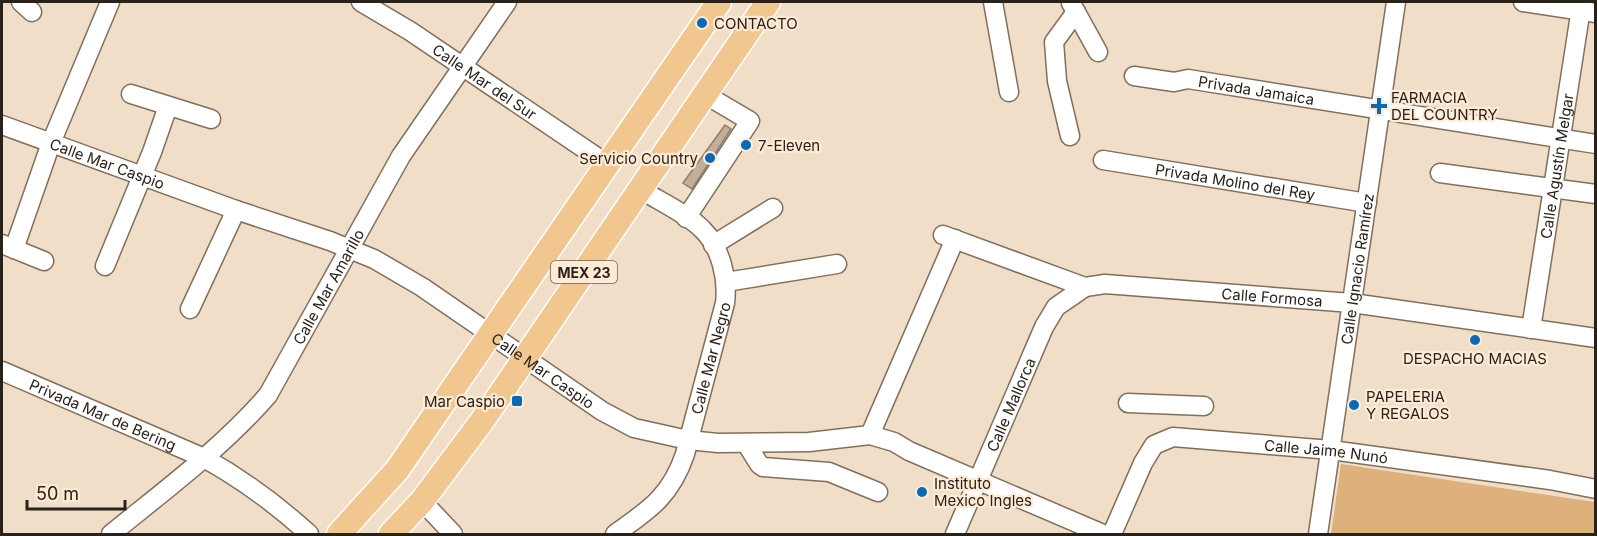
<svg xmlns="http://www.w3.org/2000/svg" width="1597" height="536" font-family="Inter,sans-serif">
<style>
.green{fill:#ddb07c}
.building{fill:#c2af9b;stroke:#8d7c68;stroke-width:1.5}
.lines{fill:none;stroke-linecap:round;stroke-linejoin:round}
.minor-casing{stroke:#816f5c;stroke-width:21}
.major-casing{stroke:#fff;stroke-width:27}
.minor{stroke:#fff;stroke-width:18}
.major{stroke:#f1c68f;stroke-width:24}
.poi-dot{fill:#066ab7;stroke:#ffebd5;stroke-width:2}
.labels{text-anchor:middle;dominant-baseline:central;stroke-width:4.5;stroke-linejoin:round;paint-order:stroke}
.shield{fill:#ffebd5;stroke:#695e52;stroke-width:1.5}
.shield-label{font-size:14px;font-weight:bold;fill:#29221a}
.poi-label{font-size:15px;fill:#29221a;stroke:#ffebd5;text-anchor:start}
.street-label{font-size:15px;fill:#29221a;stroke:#ffebd5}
</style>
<rect width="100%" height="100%" fill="#f1dec8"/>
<path class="green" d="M1341 464 1595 502V534H1331Z"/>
<path class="building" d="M725 125 731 129 692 189 683 183Z"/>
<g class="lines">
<g class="minor-casing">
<g id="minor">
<path d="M21 2 32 12"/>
<path id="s1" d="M361 2 410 31 607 164"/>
<path d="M993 2 1009 92"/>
<path d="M1523 2 1596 13"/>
<path d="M1071 3 1098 52"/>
<path id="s2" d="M1134 76 1174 82 1188 79 1596 144"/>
<path d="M131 94 211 119"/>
<path id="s3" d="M2 125 236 210 330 241 374 259 422 287 602 411 634 428 688 440 718 443 809 442 870 435 894 442 909 451 1103 534"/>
<path d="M1070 136 1057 81 1054 42 1076 12"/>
<path id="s4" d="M1103 160 1367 203"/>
<path d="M1440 173 1596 194"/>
<path d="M686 218 750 121 706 95"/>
<path id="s5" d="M943 235 1085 287 1105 284 1352 303 1596 338"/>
<path d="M2 244 44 261"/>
<path d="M713 245 773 208"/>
<path d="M14 249 51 143 110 2"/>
<path d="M105 266 152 152 168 106"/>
<path d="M726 282 837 264"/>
<path d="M190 309 236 210"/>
<path id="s6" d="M1531 329 1582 2"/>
<path id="s7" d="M2 371 204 458C242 479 277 505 309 534"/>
<path d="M1128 403 1204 406"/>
<path d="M870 435 955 239"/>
<path d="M746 443 759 464 763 467 829 472 878 492"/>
<path d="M422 501 453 534"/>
<path id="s8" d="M111 534C165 490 222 448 268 395L401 156 507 2"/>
<path id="s9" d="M615 534C649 510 671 496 685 454L725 303C728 279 721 248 703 230 688 214 659 201 640 189"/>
<path id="s10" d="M955 534 1044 327 1056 307 1085 287"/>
<path id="s11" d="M1112 534 1143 463 1154 445 1173 437 1331 450 1550 480 1596 489"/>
<path id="s12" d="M1318 534 1396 2"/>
</g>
</g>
<g class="major-casing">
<g id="major">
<path d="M339 534 397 470 719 2"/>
<path d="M391 534 422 501 482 421 768 2"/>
</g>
</g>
<use href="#minor" class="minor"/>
<use href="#major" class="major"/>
</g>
<g class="poi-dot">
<circle cx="702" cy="23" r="6"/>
<path d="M1376 97h6v6h6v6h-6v6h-6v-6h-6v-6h6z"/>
<circle cx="746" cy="145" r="6"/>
<circle cx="710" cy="158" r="6"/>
<circle cx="1475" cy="340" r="6"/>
<rect x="511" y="395" width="12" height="12" rx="3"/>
<circle cx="1354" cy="405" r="6"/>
<circle cx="922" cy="492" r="6"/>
</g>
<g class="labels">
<rect class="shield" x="551" y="261" width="66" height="22" rx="4.5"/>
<g class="shield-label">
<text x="584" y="272">MEX 23</text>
</g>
<g class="poi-label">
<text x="714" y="23">CONTACTO</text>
<text x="1391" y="97">FARMACIA<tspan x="1391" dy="17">DEL COUNTRY</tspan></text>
<text x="758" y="145">7-Eleven</text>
<text x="698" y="158" text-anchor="end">Servicio Country</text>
<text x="1475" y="358" text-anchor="middle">DESPACHO MACIAS</text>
<text x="1366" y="396">PAPELERIA<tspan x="1366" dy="17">Y REGALOS</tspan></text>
<text x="505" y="401" text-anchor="end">Mar Caspio</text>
<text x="934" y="483">Instituto<tspan x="934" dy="17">Mexico Ingles</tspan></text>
</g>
<g class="street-label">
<text stroke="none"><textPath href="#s1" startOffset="147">Calle Mar del Sur</textPath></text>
<text stroke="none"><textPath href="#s2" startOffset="124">Privada Jamaica</textPath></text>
<text stroke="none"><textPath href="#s3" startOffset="112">Calle Mar Caspio</textPath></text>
<text stroke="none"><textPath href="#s6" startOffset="165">Calle Agustín Melgar</textPath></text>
<text stroke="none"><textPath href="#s4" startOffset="134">Privada Molino del Rey</textPath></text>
<text stroke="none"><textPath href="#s12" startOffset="268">Calle Ignacio Ramírez</textPath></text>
<text stroke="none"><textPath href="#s8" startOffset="334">Calle Mar Amarillo</textPath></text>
<text stroke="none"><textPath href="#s5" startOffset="339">Calle Formosa</textPath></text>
<text stroke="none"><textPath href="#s9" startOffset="208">Calle Mar Negro</textPath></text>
<text stroke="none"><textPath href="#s3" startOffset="598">Calle Mar Caspio</textPath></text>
<text stroke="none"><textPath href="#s10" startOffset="141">Calle Mallorca</textPath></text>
<text stroke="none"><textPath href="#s7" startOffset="110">Privada Mar de Bering</textPath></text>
<text stroke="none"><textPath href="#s11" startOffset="273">Calle Jaime Nunó</textPath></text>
</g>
</g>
<rect width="1597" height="536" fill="none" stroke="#29221a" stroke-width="6"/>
<path d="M27 500v9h98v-9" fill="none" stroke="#29221a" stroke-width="3"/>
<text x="36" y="500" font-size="18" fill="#29221a" stroke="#ffebd5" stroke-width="4.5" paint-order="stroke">50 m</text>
</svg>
